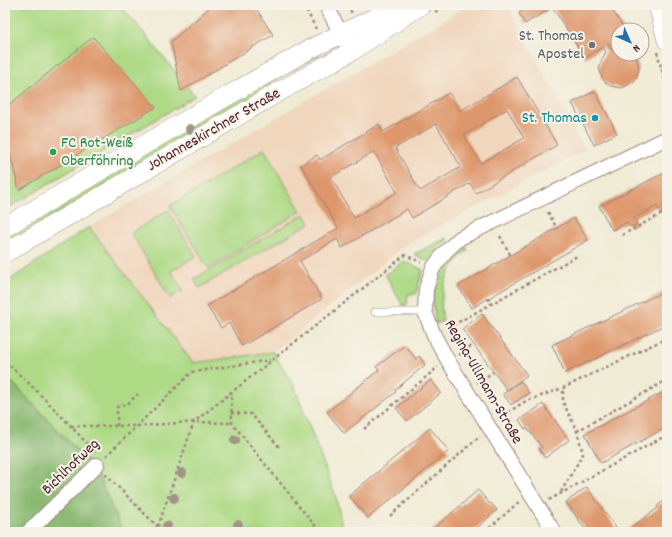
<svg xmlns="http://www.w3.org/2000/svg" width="672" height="537" font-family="Dekko,sans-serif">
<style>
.built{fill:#f0d6bc}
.green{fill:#aeda86;stroke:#7c7c58}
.forest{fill:#8aba73;stroke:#6a6c4f}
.building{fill:#de976c;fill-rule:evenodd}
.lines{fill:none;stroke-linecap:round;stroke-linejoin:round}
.lane-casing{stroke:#9d8580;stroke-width:8}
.street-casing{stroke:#9d8580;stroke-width:16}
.secondary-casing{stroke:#9d8580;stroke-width:20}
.path{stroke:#9d8580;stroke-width:2.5;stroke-dasharray:3 3;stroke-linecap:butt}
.lane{stroke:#fff;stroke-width:7}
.street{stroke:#fff;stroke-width:14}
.secondary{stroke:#fff;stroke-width:19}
.tree{fill:#a29584}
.worship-dot{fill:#6b7280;stroke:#f7f3e8;stroke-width:1.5}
.culture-dot{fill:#0f9aa8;stroke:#f7f3e8;stroke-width:1.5}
.leisure-dot{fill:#2e9e5b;stroke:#f7f3e8;stroke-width:1.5}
.labels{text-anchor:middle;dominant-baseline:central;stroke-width:4;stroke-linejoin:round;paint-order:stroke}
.worship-label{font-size:16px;fill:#5b616d;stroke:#f7f3e8;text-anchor:end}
.culture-label{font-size:16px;fill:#0d838f;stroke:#f7f3e8;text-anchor:end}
.street-label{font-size:16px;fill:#4a1f2b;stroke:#f7f3e8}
.leisure-label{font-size:16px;fill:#27864d;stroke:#f7f3e8;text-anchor:start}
</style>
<rect width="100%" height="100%" fill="#f7f3e8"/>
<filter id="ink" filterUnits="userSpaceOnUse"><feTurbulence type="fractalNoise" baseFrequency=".025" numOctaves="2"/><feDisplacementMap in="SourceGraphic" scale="8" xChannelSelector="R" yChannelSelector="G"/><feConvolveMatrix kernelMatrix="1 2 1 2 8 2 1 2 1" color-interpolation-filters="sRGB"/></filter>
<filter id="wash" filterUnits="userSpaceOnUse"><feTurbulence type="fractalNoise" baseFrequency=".012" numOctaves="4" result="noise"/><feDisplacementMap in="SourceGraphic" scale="16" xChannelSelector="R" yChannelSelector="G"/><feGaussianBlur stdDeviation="0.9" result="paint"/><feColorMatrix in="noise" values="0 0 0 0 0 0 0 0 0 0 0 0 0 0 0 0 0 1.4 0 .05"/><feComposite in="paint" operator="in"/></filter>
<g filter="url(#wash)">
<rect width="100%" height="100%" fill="#f0ebd4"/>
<path class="built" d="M469 5H507L585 150 407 244 273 352 193 363 89 227Z"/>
<g class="green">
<path d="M5 5H120L144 33 195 96 5 210Z"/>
<path d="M318 51 320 55 272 82 263 92 5 245V234Z"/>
<path d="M264 149 301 211 208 268 170 206Z"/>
<path d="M168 210 196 256 171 271 183 291 170 298 131 233Z"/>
<path d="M304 214 310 223 199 288 194 279Z"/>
<path d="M89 227 193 363 273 352 295 388 336 497 342 526 346 532H123L95 469 5 375V283Z"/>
<path d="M447 238V240L438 248 429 260 427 261 414 254Z"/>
<path d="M464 245 468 250C446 267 438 294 443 321L436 324C435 316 433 308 433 300 434 279 446 256 464 245Z"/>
<path d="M404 261 423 270 416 294H408L407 305 403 306 386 276V274Z"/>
</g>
<path class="forest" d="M9 379 95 469 123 532H5V383Z"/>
<g id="blocks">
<g class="building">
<path d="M212 5H254L273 35 181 91 171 42Z"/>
<path d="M532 5H545L548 10 525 24 519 13Z"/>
<path d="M551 5H609L625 30H618V37L608 44 611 49 618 48V54H634L636 57 639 68 636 79 632 83 622 88 611 86 606 83 602 78 599 67 603 57 606 52 603 47 585 58Z"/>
<path d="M93 37 156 107 19 190 5 134V108Z"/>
<path d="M517 77 557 145 476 193 470 183 412 218 407 209 342 248 337 239 300 261 322 299 242 346 229 323 221 328 207 306 338 228 301 165 317 155 320 160 379 124 383 132 449 93 460 111ZM507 109 524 138 481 163 464 135ZM436 124 461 167 420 191 395 148ZM374 152 397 192 354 218 331 177Z"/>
<path d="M595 91 617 133 594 145 572 103Z"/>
<path d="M666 172 667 175V201L663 204 665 209 660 212 657 206 634 218 637 224 630 227 627 222 612 230 599 206Z"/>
<path d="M574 218 588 240 472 308 458 286Z"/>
<path d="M667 290V324L565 373 552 345Z"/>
<path d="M482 314 527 375 507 390 462 329Z"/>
<path d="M405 345 416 359 419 356 425 365 395 390 396 392 344 433 327 412 379 370 376 367Z"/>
<path d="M431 380 441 393 407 421 396 408Z"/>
<path d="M521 381 529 393 511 405 503 394Z"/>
<path d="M667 390V427L601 463 585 434Z"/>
<path d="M543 404 569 440 545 458 539 449 542 447 527 428 525 429 519 420Z"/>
<path d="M430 428 449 451 368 518 349 496Z"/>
<path d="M587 487 619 532H587L566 502Z"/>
<path d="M478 490 490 504 491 503 497 510 472 532H430Z"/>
<path d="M667 499V532H628L627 530 658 508 657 506Z"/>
</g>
</g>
</g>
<g filter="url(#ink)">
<use href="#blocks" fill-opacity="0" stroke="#9d8580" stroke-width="1"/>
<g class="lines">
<g class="lane-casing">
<path id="lane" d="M375 312H425"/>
</g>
<g class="street-casing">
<g id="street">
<path d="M326 5 345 42"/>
<path d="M28 532 97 465"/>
<path d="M554 532 447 359 434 335 425 312 426 289 433 268 445 252 460 238 667 138"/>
</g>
</g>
<g class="secondary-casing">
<g id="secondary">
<path d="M658 5 667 40"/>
<path d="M5 227 217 102 308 50 401 5"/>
<path d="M5 253 275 94 350 52 421 5"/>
</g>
</g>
<g class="path">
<path d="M304 5 316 29"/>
<path d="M347 5 352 13"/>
<path d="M435 12 447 5"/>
<path d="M657 52 667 88"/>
<path d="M548 212 557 229"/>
<path d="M622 235 667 211"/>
<path d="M500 236 511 256"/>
<path d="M488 298 491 304"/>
<path d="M448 328 577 256"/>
<path d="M459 355 473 345"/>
<path d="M5 362C37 389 66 421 95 452"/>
<path d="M477 383 493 372"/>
<path d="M231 391 232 423 320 532"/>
<path d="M231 413 251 414 280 448"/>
<path d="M498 419 524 402 563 388 667 338"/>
<path d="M71 426H138L194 422 232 423"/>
<path d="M117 426V407L128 403 138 394"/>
<path d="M364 429 438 367"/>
<path d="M577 431 667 380"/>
<path d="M106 456 192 372 270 360"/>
<path d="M105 474 163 532"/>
<path d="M561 492 583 454 577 431 563 402V388"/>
<path d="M549 500 667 435"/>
<path d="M390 516 480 436"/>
<path d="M156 532 194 422 405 255 421 262"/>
<path d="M485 532 520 501"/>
</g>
<use href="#lane" class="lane"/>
<use href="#street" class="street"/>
<use href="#secondary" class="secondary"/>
</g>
<g class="tree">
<circle cx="190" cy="129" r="5"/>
<circle cx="235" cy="440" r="5"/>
<circle cx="182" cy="473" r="5"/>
<circle cx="174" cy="498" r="5"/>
<circle cx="238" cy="525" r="5"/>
<circle cx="167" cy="526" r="5"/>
</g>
</g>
<circle class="worship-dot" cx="592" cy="45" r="4"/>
<circle class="culture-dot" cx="595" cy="118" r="4"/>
<circle class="leisure-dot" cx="53" cy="152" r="4"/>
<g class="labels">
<g class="worship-label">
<text x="584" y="36">St. Thomas<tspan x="584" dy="18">Apostel</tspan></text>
</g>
<g class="culture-label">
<text x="587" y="118">St. Thomas</text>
</g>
<g class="street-label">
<text transform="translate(214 130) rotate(-30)">Johanneskirchner Straße</text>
<text transform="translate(483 382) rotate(60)">Regina-Ullmann-Straße</text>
<text transform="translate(71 467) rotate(-44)">Bichlhofweg</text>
</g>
<g class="leisure-label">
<text x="61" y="143">FC Rot-Weiß<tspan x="61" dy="18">Oberföhring</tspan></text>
</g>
</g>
<rect width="672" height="537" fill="none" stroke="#f7f3e8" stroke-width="20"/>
<g transform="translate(630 42) rotate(135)"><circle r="19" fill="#f7f3e8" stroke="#b29e9c"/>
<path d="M0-3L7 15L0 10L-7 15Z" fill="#1f6fb2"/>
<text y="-6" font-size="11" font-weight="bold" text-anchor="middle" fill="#4a1f2b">N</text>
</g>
</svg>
